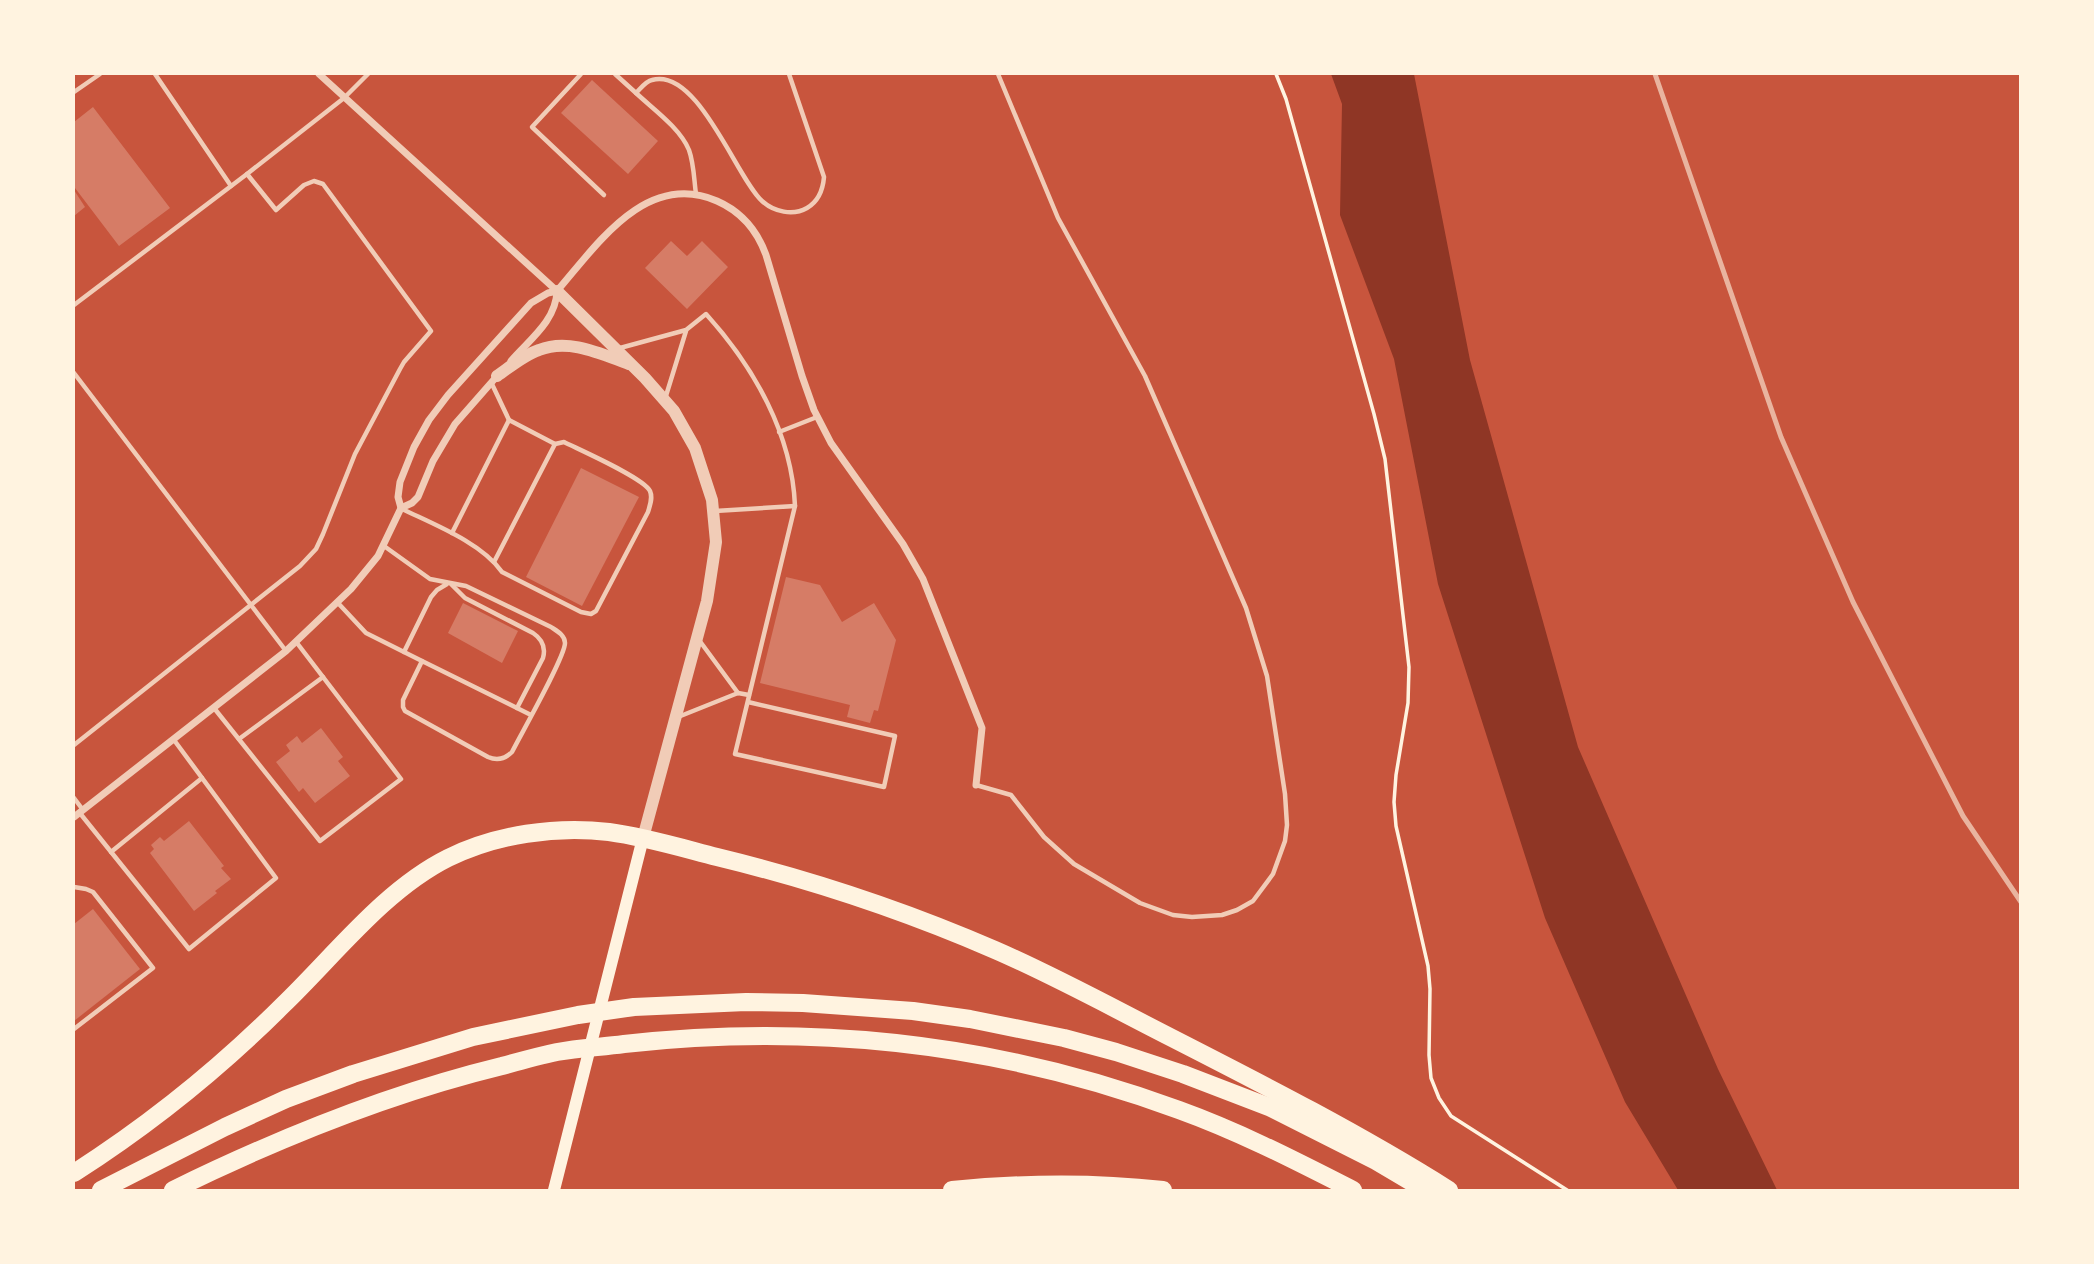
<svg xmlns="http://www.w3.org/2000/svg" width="2094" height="1264" font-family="'Sofia Sans Condensed',sans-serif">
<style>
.water{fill:#8f3625}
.building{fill:#d67c66}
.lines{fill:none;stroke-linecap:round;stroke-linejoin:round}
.path{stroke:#fff3e0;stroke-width:3.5}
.service{stroke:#f1ccb7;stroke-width:4.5}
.minor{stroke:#f1ccb7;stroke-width:7}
.tertiary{stroke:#f1ccb7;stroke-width:12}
.secondary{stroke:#fff3e0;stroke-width:12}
.motorway{stroke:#fff3e0;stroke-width:18}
.rail{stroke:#e9b49f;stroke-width:5}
</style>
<rect width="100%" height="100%" fill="#c8553d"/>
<path class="water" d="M1331 74H1414L1470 360 1578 747 1718 1069 1777 1190H1678L1625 1102 1545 918 1438 584 1394 359 1340 215 1342 104Z"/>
<g class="building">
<path d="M592 80 658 141 628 174 561 113Z"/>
<path d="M93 107 170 208 119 246 75 188 74 189V122Z"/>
<path d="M74 190 85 207 74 216Z"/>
<path d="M671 241 687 256 702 241 728 267 687 309 645 268Z"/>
<path d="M581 468 639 497 582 606 526 577Z"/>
<path d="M786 577 820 585 842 622 874 603 896 640 878 711 874 710 870 723 847 717 850 705 760 683Z"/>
<path d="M463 603 518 631 502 663 448 633Z"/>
<path d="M321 728 343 757 338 761 350 776 315 803 303 788 299 792 276 762 290 751 286 745 297 736 302 743Z"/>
<path d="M189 821 224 866 221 868 231 879 215 891 217 893 194 911 150 853 154 849 151 845 160 837 164 841Z"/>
<path d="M93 909 140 969 74 1021V924Z"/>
</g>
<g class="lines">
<path class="path" d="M1276 74 1286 99 1298 142 1374 414 1385 459 1409 667 1408 703 1396 775 1394 802 1396 826 1428 966 1430 989 1429 1055 1431 1078 1439 1098 1451 1116 1567 1190"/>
<g class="service">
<path d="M155 74 231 186"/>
<path d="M581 74 532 127 604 195"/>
<path d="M615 74 636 93"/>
<path d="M74 92 100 74"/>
<path d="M696 194C694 180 694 164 689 150 680 128 653 109 636 93 641 88 646 81 652 80 698 67 737 179 762 201 774 212 793 216 807 208 819 201 823 189 824 177L789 74"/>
<path d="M74 305 247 174 344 98 368 74"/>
<path d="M620 348 686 330 706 314C754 367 792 434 795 506L735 754 884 787 895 736 748 702"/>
<path d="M74 373 286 651"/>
<path d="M665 399 686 331"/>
<path d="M779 432 817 417"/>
<path d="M402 509C433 524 482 543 502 572L581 612 591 614 596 611 648 512C650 505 653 498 650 491 644 478 580 450 564 442L555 444 509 420 491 382"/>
<path d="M715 511 795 506"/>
<path d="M452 533 509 420"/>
<path d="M384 546 430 579 466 586 551 627C557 631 565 635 565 643 565 657 521 734 512 752 505 759 497 761 488 757L405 711 403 707V700L422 661 531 715"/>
<path d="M494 562 555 444"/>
<path d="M451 584 465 598 533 633C542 639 546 647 543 658L517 708"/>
<path d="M338 603 366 633 422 661"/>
<path d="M699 640 738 693"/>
<path d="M404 652 431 597 437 590 447 584"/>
<path d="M214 708 320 841 401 779 297 643"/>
<path d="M678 717 738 693 749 695"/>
<path d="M239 739 323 677"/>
<path d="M74 745 300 566 316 549 323 534 355 454 400 369 404 362 431 331 323 184 314 181 304 185 276 210 247 174"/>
<path d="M976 785 1011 795 1044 837 1074 864 1140 903 1173 915 1192 917 1222 915 1237 910 1253 901 1273 874 1285 841 1287 825 1285 794 1267 676 1246 608 1145 376 1058 218 998 74"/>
<path d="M74 798 83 810"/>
<path d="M79 812 189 949 276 878 174 740"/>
<path d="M111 852 202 778"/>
<path d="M74 887 86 889 93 892 153 968 74 1029"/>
</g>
<g class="minor">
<path d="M319 74 557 291"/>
<path d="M557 291C597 245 646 170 717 201 742 212 757 230 766 255L802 376 814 410 831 443 903 544 923 579 982 728 976 785"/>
<path d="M511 361C529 340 556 321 557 291"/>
<path d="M401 508 398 497 400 482 414 447 429 420 448 395 531 303 548 293 557 291"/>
<path d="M74 817 286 651 351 589 378 556 401 508 412 503 418 497 433 461 455 424 498 375"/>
</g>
<g class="tertiary">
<path d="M557 291 645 378 674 411 695 448 712 500 716 542 707 601 643 838"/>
<path d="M497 376C510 367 524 355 539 350 569 338 601 354 629 364"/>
</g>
<path class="secondary" d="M554 1190 643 838"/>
<g class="motorway">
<path d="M74 1173C149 1125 220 1068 283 1005 334 956 384 890 448 858 497 834 555 826 609 832 646 837 682 848 717 857 812 880 905 911 995 950 1055 976 1113 1008 1172 1038 1266 1086 1360 1134 1449 1190"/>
<path d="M101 1190 225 1127 286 1099 353 1074 473 1037 578 1015 634 1007 746 1002 803 1003 913 1011 970 1019 1064 1038 1116 1052 1183 1074 1269 1107 1376 1161 1425 1190"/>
<path d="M173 1190C279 1138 387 1094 502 1066 520 1061 538 1056 557 1052 579 1048 602 1047 624 1044 813 1023 1001 1044 1179 1110 1240 1132 1296 1161 1353 1190"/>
<path d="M952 1190C1023 1183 1092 1182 1163 1190"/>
</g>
<path class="rail" d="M1655 74 1781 437 1853 602 1963 816 2021 902"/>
</g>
<rect width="2094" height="1264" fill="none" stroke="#fff3e0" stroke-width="150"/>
</svg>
